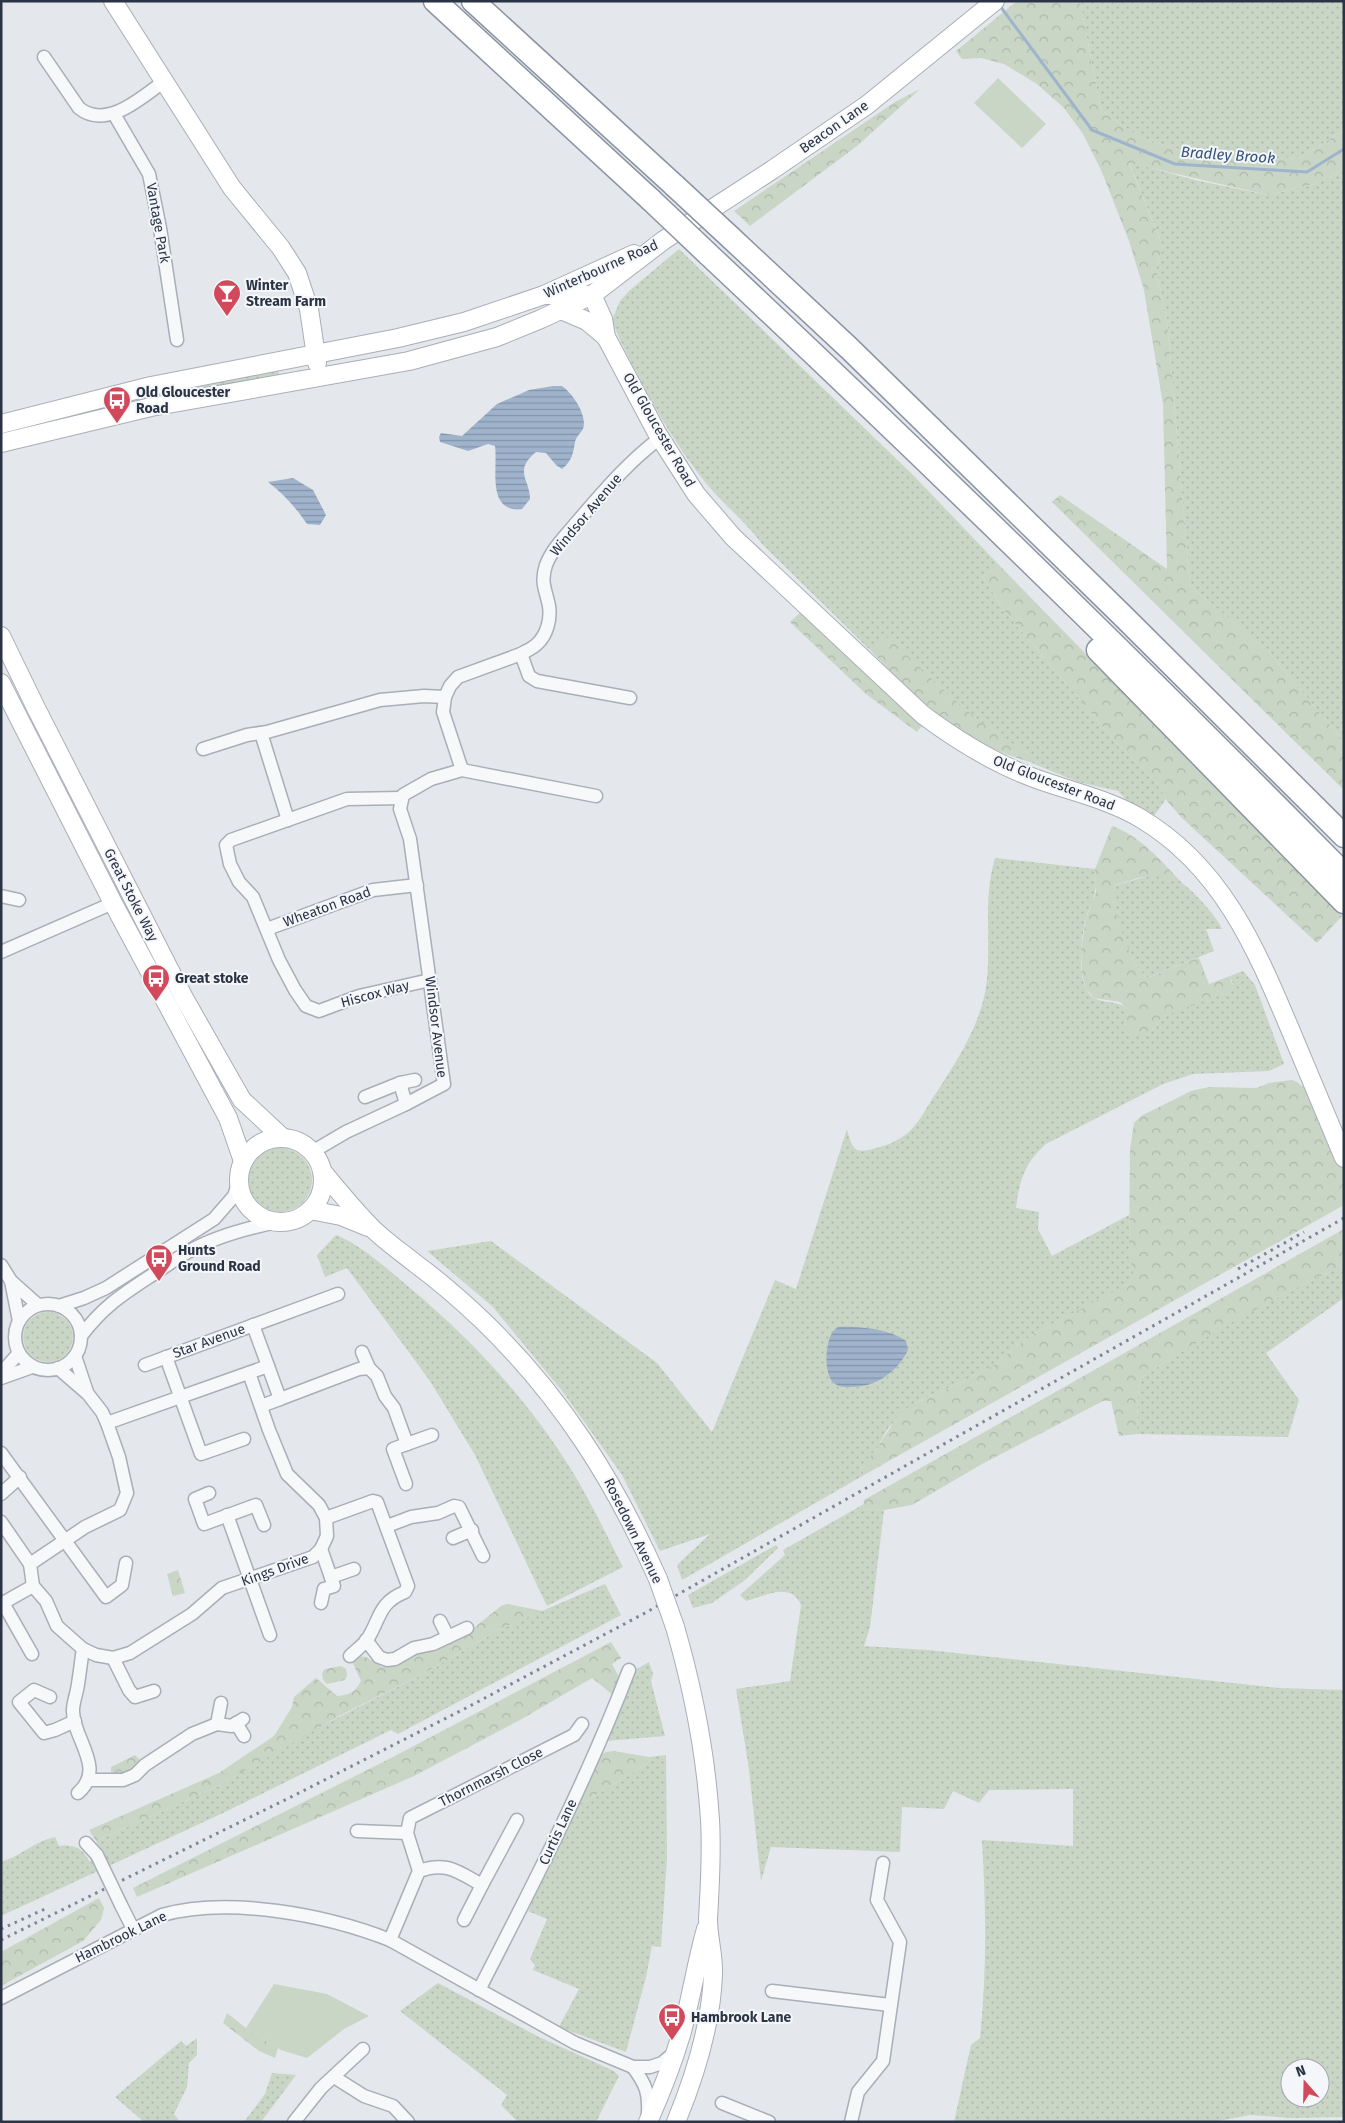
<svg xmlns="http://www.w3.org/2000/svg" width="1345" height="2123" font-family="'Fira Sans',sans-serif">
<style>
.grass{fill:url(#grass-dots);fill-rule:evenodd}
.forest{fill:url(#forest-crowns)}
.garden{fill:#c9d6c5}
.water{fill:url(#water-rules)}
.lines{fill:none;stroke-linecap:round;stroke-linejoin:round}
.stream{stroke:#9fb4cc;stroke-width:3}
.street-casing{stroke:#a9aeb7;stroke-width:15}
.secondary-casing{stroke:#a9aeb7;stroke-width:20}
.highway-casing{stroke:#8b94a3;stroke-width:25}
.street{stroke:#f7f8fa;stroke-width:12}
.secondary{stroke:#fff;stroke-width:18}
.highway{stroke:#fff;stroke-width:22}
.rail{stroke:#7d8696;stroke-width:3;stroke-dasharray:2.5 5;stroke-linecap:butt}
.street-bridge-casing{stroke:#a9aeb7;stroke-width:15;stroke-linecap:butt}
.secondary-bridge-casing{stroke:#a9aeb7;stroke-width:20;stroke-linecap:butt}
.highway-bridge-casing{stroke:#8b94a3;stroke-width:25;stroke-linecap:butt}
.street-bridge{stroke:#f7f8fa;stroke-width:12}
.secondary-bridge{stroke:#fff;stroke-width:18}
.highway-bridge{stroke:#fff;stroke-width:22}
.labels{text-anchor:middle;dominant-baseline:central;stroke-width:4;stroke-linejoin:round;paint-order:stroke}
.street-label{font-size:14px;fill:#2b3445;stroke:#f4f6f9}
.poi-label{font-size:14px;font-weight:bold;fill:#2b3445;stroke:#f4f6f9;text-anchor:start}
.water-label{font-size:15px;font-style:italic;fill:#34527a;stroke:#f4f6f9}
</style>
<defs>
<pattern id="grass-dots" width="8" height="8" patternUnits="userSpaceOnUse" patternTransform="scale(1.25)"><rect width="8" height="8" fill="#c9d6c5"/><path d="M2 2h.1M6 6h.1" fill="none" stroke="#adb8ab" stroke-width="1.8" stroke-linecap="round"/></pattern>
<pattern id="forest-crowns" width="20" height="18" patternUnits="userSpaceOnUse" patternTransform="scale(1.25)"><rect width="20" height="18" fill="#c9d6c5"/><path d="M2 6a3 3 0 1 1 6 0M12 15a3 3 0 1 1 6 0" fill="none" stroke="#adb8ab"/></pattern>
<pattern id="water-rules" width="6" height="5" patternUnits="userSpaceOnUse" patternTransform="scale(1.25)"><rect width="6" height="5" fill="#9fb4cc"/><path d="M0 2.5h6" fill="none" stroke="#8293a7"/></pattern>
</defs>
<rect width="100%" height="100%" fill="#e4e7ec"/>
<g class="grass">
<path d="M1080 1H1344V130L1302 157 1267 159 1194 155 1139 137 1101 110Z"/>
<path d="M1129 162 1195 180 1268 195 1315 184 1344 170V742L1268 651 1190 586 1167 319 1156 269 1163 247Z"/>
<path d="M679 249 915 477 999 565 983 577 1003 609 1018 627 1116 742 1158 784 1166 799 1153 817 1129 803 1118 791 1078 782 1032 763 1034 756C978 728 934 680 888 638L871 651 762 544C745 521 723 504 705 482 679 449 657 413 638 376 629 358 619 340 612 320L620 301 629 291Z"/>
<path d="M278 368 280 381 6 436 5 432 128 400Z"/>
<path d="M995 858 1095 869C1095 877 1097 885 1095 892 1094 901 1088 909 1086 918 1081 936 1075 986 1094 998 1105 1004 1116 1000 1127 1008L1128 1015 1125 1026 1149 1034 1163 1016 1233 984 1230 976 1243 971 1255 985 1284 1064 1269 1071 1193 1074 1163 1084 1046 1144C1024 1164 1020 1179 1016 1208L1039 1212 1038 1229 1052 1256 1129 1215V1245L1135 1281 1035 1333 1014 1348 998 1363 970 1378 913 1404 889 1427 875 1451 861 1466 864 1475 682 1580 677 1565 710 1534 660 1551 622 1475 563 1392 493 1307 427 1251 491 1241 657 1363 712 1432 775 1280 796 1289 847 1129C853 1153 856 1154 880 1147 889 1145 904 1137 910 1131 920 1121 927 1107 934 1096 957 1061 983 1022 987 979 991 938 983 898 995 858Z"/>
<path d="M1152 875C1163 876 1173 879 1183 884 1193 890 1218 918 1222 929H1206L1214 951 1147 978C1127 960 1114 912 1113 886Z"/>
<circle cx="280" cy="1180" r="32"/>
<path d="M336 1235C363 1246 387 1269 410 1288 471 1339 527 1399 569 1466 589 1498 606 1534 623 1567L547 1606 475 1455 430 1381 347 1268 325 1277 317 1255Z"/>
<path d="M1344 1265V1298L1266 1353 1299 1400 1288 1437 1137 1434 1138 1394 1141 1378C1204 1335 1275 1297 1344 1265Z"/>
<circle cx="48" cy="1337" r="25"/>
<path d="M864 1504 863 1509 884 1510 870 1627 864 1646 928 1650 1279 1688 1344 1690V2117L1292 2118 1250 2115 1213 2122H954L971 2045 980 2038C987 1972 986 1907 982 1840L1073 1846V1789L989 1790 979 1803 953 1791 944 1809 902 1807 900 1852 771 1847 761 1881 749 1769 736 1689 790 1681 801 1605C791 1581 765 1596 746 1601L740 1595 785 1555 783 1550ZM1290 2068H1320V2098H1290Z"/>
<path d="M776 1545 778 1548 745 1580 712 1603 693 1608 688 1595Z"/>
<path d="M605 1584 621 1615 398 1734 391 1730 223 1813 1 1916V1862C21 1856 35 1841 55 1837L59 1846C73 1844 83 1848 89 1861L92 1860 95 1868 106 1863 96 1841 218 1786 298 1738 423 1674 500 1629Z"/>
<path d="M649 1662 653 1674 651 1681 665 1736 606 1741 635 1670Z"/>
<path d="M666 1755 667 1858 661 1947 652 1946 646 1977 626 2052 559 2027 579 1989 533 1970 535 1965 530 1959 547 1919 528 1911 575 1808 648 1763 649 1757Z"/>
<path d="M438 1983 539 2037 614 2071 619 2076 596 2122H518L501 2105 507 2095 400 2011Z"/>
<path d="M197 2038V2055L189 2063 187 2087 174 2114 180 2122H144L115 2097 181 2041 186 2046Z"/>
<path d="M272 2073 296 2075 261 2122H244L265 2094Z"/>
</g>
<g class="forest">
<path d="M1017 1H1080L1101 110 1139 137 1194 155 1267 159 1302 157 1344 130V170L1315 184 1268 195 1129 163 1163 247 1156 269 1167 319 1190 586 1268 651 1344 742V790L1052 502 1060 495 1167 569 1163 404 1144 290 1129 241 1101 170 1083 134 1064 108 1037 84 1004 64 981 58 962 59 956 51Z"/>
<path d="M920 89 857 146 750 226 734 211 895 102Z"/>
<path d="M999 565 1342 916 1317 943 1182 818 1167 801 1158 784 1116 742 1018 627 1003 609 983 577Z"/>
<path d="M804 609 924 723 917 732 866 694 790 622Z"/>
<path d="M888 637C934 680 978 728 1035 756L1032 763C1015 757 997 752 982 743 938 720 905 686 871 651Z"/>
<path d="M1112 826C1141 836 1163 863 1184 885 1152 871 1145 876 1113 886 1114 911 1128 962 1147 978 1165 972 1181 963 1199 958L1209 984 1230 976 1233 988 1225 994 1163 1016 1149 1034 1142 1036 1132 1035 1125 1026 1128 1015 1126 1008 1120 1002 1094 998 1086 989 1082 973 1081 950 1086 918 1096 892 1095 869Z"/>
<path d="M1292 1080 1297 1082 1308 1091 1344 1169V1205L864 1475 861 1466 875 1451 899 1414 913 1404 970 1378 998 1363 1014 1348 1035 1333 1134 1281 1129 1245 1130 1149 1134 1123 1141 1116 1191 1091 1209 1087 1256 1088 1269 1083Z"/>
<path d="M1344 1229V1265C1276 1297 1203 1336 1141 1378L1138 1394 1137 1434 1119 1436 1111 1401H1103L982 1464 912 1505 884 1510 863 1509 864 1500Z"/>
<path d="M178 1570 185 1593 173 1596 167 1574Z"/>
<path d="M507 1604 543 1611 500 1629 423 1674 339 1716 218 1786 96 1841 89 1830 219 1773 274 1736 292 1707 294 1697 316 1678 337 1696C350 1695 355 1692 361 1681L352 1661 359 1656 366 1657 382 1667 396 1664 417 1652H424L452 1642 465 1635 501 1606Z"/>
<path d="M611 1642 621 1658 612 1664 619 1677 613 1695 592 1678 520 1720 414 1776 137 1897 133 1888 391 1758Z"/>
<path d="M341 1666 346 1669 347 1675 345 1680 327 1684 323 1680 322 1673 325 1669Z"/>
<path d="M614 1751 649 1757 648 1763 575 1808 598 1756 606 1752Z"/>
<path d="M135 1755 141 1761C130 1770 125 1776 111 1772V1767Z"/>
<path d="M99 1898 104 1908 101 1920 83 1941 1 1986V1952Z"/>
<path d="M227 2013 246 2028 278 2048 275 2058 259 2051 223 2023Z"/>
</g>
<g class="garden">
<path d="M998 78 1046 124 1022 148 974 103Z"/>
<path d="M274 1984 327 1994 369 2016 344 2029 307 2058 281 2050 246 2028Z"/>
</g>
<g class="water">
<path d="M553 386H562C572 393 588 415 583 429 580 434 576 437 575 442 573 454 572 461 562 469L556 465 546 453 536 452C513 471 530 479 530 499L522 509C486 513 498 468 495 446L488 444 468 451 440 442 439 437 441 433 462 436 497 404 529 390Z"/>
<path d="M293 478 313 490 326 515 320 525 307 524C296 508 284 494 268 482Z"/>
<path d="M838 1327C858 1326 890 1329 906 1341L908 1350C897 1373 874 1388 849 1387 843 1387 839 1387 834 1383 823 1375 824 1334 838 1327Z"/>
</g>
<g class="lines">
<path class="stream" d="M1000 6 1092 130 1175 164 1307 172 1344 149"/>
<g class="street-casing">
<g id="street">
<path d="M44 57 79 108C106 130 141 98 163 82"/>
<path d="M114 114 149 174 160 228 177 340"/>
<path d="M521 654C526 651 533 648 537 644 547 635 551 619 549 606 546 590 540 583 546 565 552 549 566 535 577 522 603 492 628 462 660 438"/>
<path d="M261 733 288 820"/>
<path d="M203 749 247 735 267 732 380 700 424 696 445 697"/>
<path d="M462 770 443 712 445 697 450 686 458 677 521 654 529 676 537 681 630 698"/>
<path d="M402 798 347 799 231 840 226 845 230 864 239 882 253 897 279 960 295 990 306 1006 319 1011 359 996 430 980"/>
<path d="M1 896 19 900"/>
<path d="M267 929 373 890 417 885"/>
<path d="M1 952 113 903"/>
<path d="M400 1083 415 1080"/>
<path d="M365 1097 400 1083 406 1104"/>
<path d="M312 1152 346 1132 406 1104 444 1084 410 839 400 809 403 795 431 779 462 770 596 796"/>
<path d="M1 1265 11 1281"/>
<circle cx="48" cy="1337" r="33"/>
<path d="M59 1306 84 1298 106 1288 214 1219 234 1196 239 1181"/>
<path d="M19 1321 11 1281 38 1305"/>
<path d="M253 1325 268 1366"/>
<path d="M81 1336C102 1308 120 1296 149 1277 162 1269 175 1259 188 1252 216 1236 247 1228 278 1222"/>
<path d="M362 1352 369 1368"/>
<path d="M75 1356 87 1392"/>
<path d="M166 1357 201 1454 244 1439"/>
<path d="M145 1365 338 1294"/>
<path d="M58 1368 88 1394 102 1412 107 1423 119 1457 127 1493 120 1510 85 1527 30 1564 33 1586 46 1601 57 1626 83 1649 96 1655 113 1658 130 1653 192 1614 222 1588 313 1557 321 1549 327 1536 326 1518 319 1505 287 1474 269 1430 249 1373"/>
<path d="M1 1373 19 1353"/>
<path d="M1 1378 32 1367"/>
<path d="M280 1399 359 1369 369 1368 377 1376 385 1396 394 1408 407 1444"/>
<path d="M107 1423 268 1366 280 1399 261 1406"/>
<path d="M1 1453 106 1597 122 1585 126 1563"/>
<path d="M406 1484 393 1449 432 1435"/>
<path d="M209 1493 195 1499 204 1524 256 1505 264 1525"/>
<path d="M1 1494 20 1477"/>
<path d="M227 1515 270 1635"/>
<path d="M326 1518 373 1501 377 1502 408 1586 405 1592C378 1603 381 1618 367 1640 362 1646 355 1651 350 1656"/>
<path d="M1 1522 30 1564"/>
<path d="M387 1526 411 1517 438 1513 454 1506 459 1507 483 1556"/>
<path d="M453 1538 472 1530"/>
<path d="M321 1549 334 1586 324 1589 321 1603"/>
<path d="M331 1577 354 1569"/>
<path d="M3 1603 32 1654"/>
<path d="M1 1604 33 1586"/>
<path d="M440 1621 448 1637"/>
<path d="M366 1640 379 1657 387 1660 395 1659 414 1648 433 1644 467 1628"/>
<path d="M113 1658 129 1690 135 1697 154 1691"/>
<path d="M50 1697 34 1690 19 1702 44 1733 55 1730 75 1721"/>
<path d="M236 1723 244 1736"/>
<path d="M217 1724 221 1703"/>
<path d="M89 1780H123L135 1775 145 1765 192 1734 217 1724 232 1726 243 1719"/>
<path d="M78 1793C107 1768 72 1738 73 1710 73 1702 77 1693 78 1684 80 1672 81 1661 83 1649"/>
<path d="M357 1831 407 1833"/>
<path d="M86 1843 97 1855"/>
<path d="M419 1871C447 1861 458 1872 482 1885L464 1920"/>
<path d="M482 1885 517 1820"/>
<path d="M121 1905 133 1929"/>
<path d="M390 1940 419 1871 407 1833 410 1818 574 1735 582 1724"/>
<path d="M479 1990C533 1885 587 1780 629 1670"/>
<path d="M772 1991 890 2005"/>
<path d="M1 1998 162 1915C228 1896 327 1915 390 1940L575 2043 633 2067H650L662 2063 675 2052"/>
<path d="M633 2067C646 2085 649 2092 648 2115"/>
<path d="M334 2077 364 2096 393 2106 408 2122"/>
<path d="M722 2103 769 2122"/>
<path d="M294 2122 321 2088 363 2049"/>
<path d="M851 2122 858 2092 883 2061 900 1942 877 1900 883 1863"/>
</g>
</g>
<g class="secondary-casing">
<g id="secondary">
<path d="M113 1 232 188 281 248 297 273 309 309 317 363"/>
<path d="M544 295H592L603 319 606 337 657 433 696 494 733 537 923 715C958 741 993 763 1034 778 1069 791 1108 799 1140 818 1221 866 1255 946 1290 1029 1308 1072 1326 1115 1344 1158"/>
<path d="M561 310 587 321 606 337"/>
<path d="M1 424 151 386 398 338 464 322 544 295 634 254"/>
<path d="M1 443 151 407 409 361 497 337 541 319 592 295 664 240 772 170 867 105 995 1"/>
<path d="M1 636 36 708 184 998 242 1100 283 1138"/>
<path d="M1 683 113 903 228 1118 243 1161"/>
<circle cx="281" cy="1180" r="42"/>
<path d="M322 1171C338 1190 354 1210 372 1228 385 1241 401 1252 416 1264 439 1281 461 1300 482 1320 561 1396 614 1480 658 1579"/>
<path d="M310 1210 341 1216 368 1227"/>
<path d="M675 1627C693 1689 706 1755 710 1820 712 1853 710 1886 708 1919 708 1938 714 1956 713 1975 711 2025 695 2076 676 2122"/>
<path d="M648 2122C661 2093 672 2065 681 2035 691 2000 696 1964 706 1929"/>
</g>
</g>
<g class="highway-casing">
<g id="highway">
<path d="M435 1 650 199"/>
<path d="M473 1 675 186"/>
<path d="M730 237 850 349 1124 617 1344 836"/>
<path d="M708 254C924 457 1136 663 1344 874"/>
<path d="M1098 650 1344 902"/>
</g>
</g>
<use href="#street" class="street"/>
<use href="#secondary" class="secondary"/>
<use href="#highway" class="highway"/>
<g class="rail">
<path d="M1238 1269 1304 1232"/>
<path d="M1 1929 45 1909"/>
<path d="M1 1940 297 1794 466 1708 645 1613 1344 1218"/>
</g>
<g class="street-bridge-casing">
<path id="street-bridge" d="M97 1855 121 1905"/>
</g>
<g class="secondary-bridge-casing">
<path id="secondary-bridge" d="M658 1579 675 1627"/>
</g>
<g class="highway-bridge-casing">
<g id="highway-bridge">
<path d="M675 186 730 237"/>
<path d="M650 199 708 254"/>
</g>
</g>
<use href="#street-bridge" class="street-bridge"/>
<use href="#secondary-bridge" class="secondary-bridge"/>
<use href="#highway-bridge" class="highway-bridge"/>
</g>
<defs>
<g id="bar-pin" transform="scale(1.4375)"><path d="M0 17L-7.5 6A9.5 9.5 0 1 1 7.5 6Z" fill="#d1495b" stroke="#f4f6f9"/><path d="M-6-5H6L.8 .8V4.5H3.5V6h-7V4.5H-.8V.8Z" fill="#fff"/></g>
<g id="bus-pin" transform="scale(1.4375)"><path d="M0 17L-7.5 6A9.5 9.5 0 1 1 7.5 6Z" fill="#d1495b" stroke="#f4f6f9"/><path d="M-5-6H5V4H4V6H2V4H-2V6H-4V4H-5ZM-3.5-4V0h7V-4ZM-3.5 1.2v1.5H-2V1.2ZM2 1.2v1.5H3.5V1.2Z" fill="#fff"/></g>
</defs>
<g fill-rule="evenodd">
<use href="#bar-pin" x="227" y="293"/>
<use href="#bus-pin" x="117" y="400"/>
<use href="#bus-pin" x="156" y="978"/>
<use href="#bus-pin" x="159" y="1258"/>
<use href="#bus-pin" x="672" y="2017"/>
</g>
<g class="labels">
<g class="street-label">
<text transform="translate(834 127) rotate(-35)">Beacon Lane</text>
<text transform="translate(158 223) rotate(80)">Vantage Park</text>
<text transform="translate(601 269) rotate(-24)">Winterbourne Road</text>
<text transform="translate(659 430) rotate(60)">Old Gloucester Road</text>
<text transform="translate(586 515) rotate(-50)">Windsor Avenue</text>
<text transform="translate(1054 783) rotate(21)">Old Gloucester Road</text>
<text transform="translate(131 895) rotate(63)">Great Stoke Way</text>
<text transform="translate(327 907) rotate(-20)">Wheaton Road</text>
<text transform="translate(375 994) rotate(-15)">Hiscox Way</text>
<text transform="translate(436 1027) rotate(83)">Windsor Avenue</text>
<text transform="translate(209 1341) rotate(-20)">Star Avenue</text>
<text transform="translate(633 1531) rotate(64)">Rosedown Avenue</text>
<text transform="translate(275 1570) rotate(-20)">Kings Drive</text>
<text transform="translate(491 1777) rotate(-27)">Thornmarsh Close</text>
<text transform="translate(558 1832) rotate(-65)">Curtis Lane</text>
<text transform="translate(121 1937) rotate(-26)">Hambrook Lane</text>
</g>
<g class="poi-label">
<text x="246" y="285">Winter<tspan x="246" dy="16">Stream Farm</tspan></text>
<text x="136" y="392">Old Gloucester<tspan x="136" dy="16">Road</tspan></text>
<text x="175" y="978">Great stoke</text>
<text x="178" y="1250">Hunts<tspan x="178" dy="16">Ground Road</tspan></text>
<text x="691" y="2017">Hambrook Lane</text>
</g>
<g class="water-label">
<text transform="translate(1228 155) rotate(4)">Bradley Brook</text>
</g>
</g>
<rect width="1345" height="2123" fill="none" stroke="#2b3445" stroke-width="5"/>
<g transform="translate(1305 2083) rotate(340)"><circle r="24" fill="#f4f6f9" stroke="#a4a8b1"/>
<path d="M0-4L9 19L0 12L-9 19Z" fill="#d1495b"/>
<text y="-8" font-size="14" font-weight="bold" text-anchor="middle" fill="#2b3445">N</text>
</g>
</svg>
